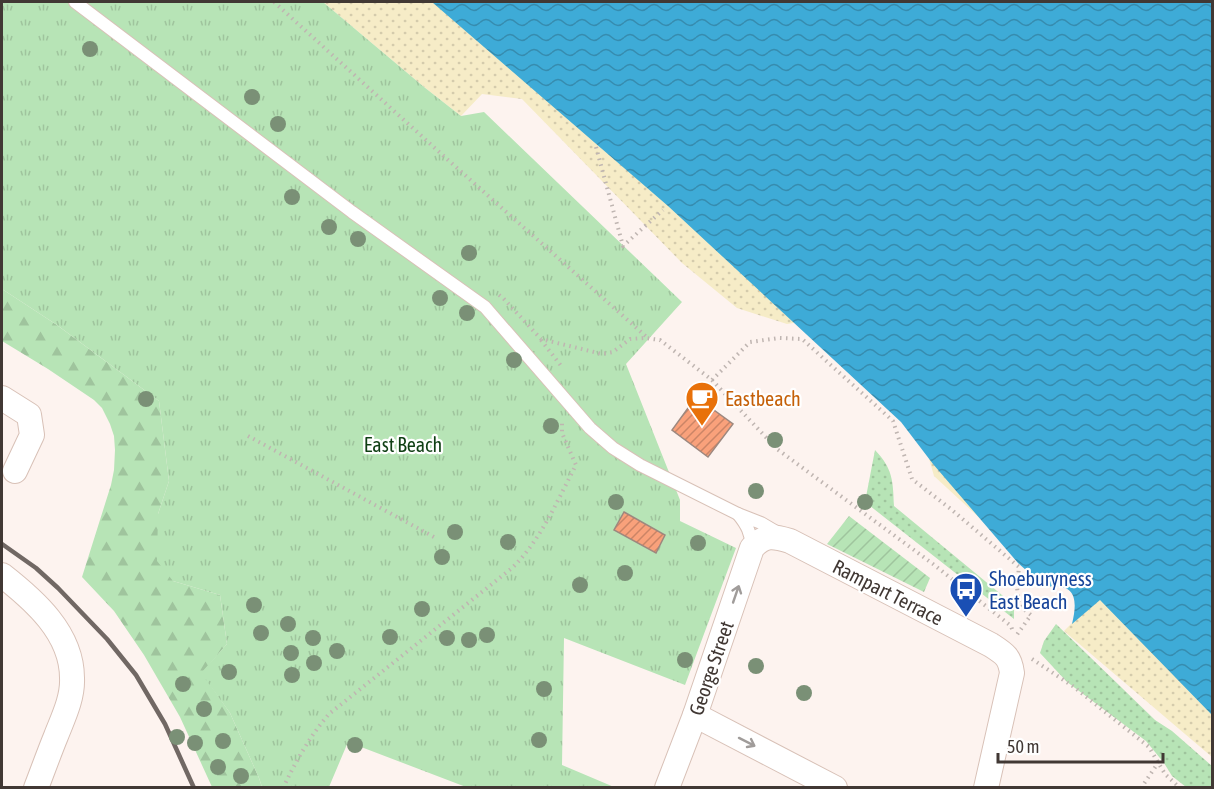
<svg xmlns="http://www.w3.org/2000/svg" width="1214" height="789" font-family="'Asap Condensed',sans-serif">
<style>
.grass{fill:url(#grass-dots)}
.forest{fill:url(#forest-firs)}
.sand{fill:url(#sand-dots)}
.park{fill:url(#park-tufts)}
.garden{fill:url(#garden-furrows)}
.water{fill:url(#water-waves)}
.building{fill:url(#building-hatch);stroke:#9d887f;stroke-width:1.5}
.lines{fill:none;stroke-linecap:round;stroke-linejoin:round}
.service-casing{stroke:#d8c1b7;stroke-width:14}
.minor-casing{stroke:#d8c1b7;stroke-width:26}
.path{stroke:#bfb5b1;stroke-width:4;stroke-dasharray:1.5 4.5;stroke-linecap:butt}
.service{stroke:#fff;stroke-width:12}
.minor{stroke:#fff;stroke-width:24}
.rail{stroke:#716864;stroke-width:4.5}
.tree{fill:#7a9076}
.oneway{stroke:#a09c9a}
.labels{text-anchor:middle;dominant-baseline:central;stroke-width:4.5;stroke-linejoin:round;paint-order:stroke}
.food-label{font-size:20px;fill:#c56008;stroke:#fff;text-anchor:start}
.park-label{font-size:20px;fill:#0f3f13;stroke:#fff}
.transit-label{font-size:20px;fill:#164399;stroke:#fff;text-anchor:start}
.street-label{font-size:20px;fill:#413834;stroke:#fff}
</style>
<defs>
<pattern id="grass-dots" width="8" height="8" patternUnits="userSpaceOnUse" patternTransform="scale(1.5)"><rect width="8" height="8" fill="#b7e4b6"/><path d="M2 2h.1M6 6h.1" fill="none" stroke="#9fc49d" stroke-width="1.8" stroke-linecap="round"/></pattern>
<pattern id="forest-firs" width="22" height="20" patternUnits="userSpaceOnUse" patternTransform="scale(1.5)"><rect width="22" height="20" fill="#b7e4b6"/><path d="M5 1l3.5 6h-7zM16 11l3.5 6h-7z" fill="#9fc49d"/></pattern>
<pattern id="sand-dots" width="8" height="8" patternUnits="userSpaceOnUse" patternTransform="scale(1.5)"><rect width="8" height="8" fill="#f6ecc7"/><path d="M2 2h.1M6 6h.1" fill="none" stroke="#d4cbac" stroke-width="1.8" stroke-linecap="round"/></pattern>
<pattern id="park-tufts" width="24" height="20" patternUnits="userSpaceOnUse" patternTransform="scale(1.5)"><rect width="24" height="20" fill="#b7e4b6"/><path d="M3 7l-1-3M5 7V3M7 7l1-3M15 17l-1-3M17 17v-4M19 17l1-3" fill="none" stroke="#9fc49d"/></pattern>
<pattern id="garden-furrows" width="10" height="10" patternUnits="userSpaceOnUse" patternTransform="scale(1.5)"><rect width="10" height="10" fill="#b7e4b6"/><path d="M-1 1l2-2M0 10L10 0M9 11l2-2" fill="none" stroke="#9fc49d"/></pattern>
<pattern id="water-waves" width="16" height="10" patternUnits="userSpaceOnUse" patternTransform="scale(1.5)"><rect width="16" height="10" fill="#3eabd7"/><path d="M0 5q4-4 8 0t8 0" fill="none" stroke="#368caf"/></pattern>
<pattern id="building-hatch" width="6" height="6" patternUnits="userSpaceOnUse" patternTransform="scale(1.5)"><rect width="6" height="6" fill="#f9a17b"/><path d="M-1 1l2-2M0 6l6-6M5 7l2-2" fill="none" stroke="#cb8466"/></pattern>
</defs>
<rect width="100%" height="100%" fill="#fdf3ef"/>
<g class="grass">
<path d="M875 450C893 469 893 481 894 506L1014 605V619L865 502Z"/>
<path d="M1056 624 1155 720 1172 731 1212 766V787H1186L1172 776 1164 763 1146 741 1067 682 1040 653 1044 641Z"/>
</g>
<path class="forest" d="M2 289 57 325 159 401 169 481 158 514 173 581 220 595 227 644 202 673 230 713 259 778 262 787H212L180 717 144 655 114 611 82 577 111 485 114 470 115 450 114 436 110 424 102 408 94 400 48 369 2 341Z"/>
<path class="sand" d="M323 2H543L1212 548V757L1064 631 1090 605 1060 568 1036 570 934 476 914 407 824 318 787 324 737 308 682 263 522 99 482 94 461 116 424 87Z"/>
<path class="park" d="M2 2H323L424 87 461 116 484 112 682 302 626 364 680 500V521L736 548 685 685 564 638 562 765 614 787H466L348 742 329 787H262L259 778 230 713 201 673 227 644 220 595 173 581 157 561 158 514 169 481 159 401 57 325 2 289Z"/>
<path class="garden" d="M849 516 930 578 924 592 827 544Z"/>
<path class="water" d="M432 2H1212V715L1100 600 1072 624C1078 599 1076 582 1045 587L1018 563 933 464 901 422 668 206Z"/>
<g class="building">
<path d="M696 397 733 424 708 457 672 430Z"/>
<path d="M624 512 665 535 656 553 614 530Z"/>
</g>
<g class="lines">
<g class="service-casing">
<g id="service">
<path d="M75 2 352 212 485 307 590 428 613 448 640 465 738 514"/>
<path d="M752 547C751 533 747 525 738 514L761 523 778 533"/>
</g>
</g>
<g class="minor-casing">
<g id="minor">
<path d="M2 398 29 415 32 435 15 471"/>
<path d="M2 575C34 600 72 633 72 678 73 698 63 718 56 736 49 753 43 770 36 788"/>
<path d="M695 715 835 788"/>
<path d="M667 788 695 715 752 548C765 534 773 536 790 541L991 645C1005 654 1010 657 1012 673L986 788"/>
</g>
</g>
<g class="path">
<path d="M274 2 448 160 649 339"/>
<path d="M596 147 623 246 663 210"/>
<path d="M499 295 503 298 541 339 602 354 613 352 630 339 645 338 660 340 712 380 777 449 933 564 1011 626 1013 632"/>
<path d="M541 340 562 367"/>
<path d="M712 380 750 342 779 338 802 339 893 421 912 479 952 510 1019 567 1017 587 1019 605 1031 615 1016 636"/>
<path d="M248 436 434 537"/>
<path d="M1032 659 1074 687 1149 747 1165 774 1180 788"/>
<path d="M283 788C296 761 310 736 329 714L512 568C541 540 557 501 576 465L562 433V423"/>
<path d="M1141 788 1158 763"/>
</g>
<use href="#service" class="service"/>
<use href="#minor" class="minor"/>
<path class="rail" d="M2 544 36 568 58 588 107 639 136 675 165 724 194 788"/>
</g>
<g class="tree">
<circle cx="90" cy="49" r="8"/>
<circle cx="252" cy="97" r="8"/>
<circle cx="278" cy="124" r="8"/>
<circle cx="292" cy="197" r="8"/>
<circle cx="329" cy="227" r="8"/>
<circle cx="358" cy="239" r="8"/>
<circle cx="469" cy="253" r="8"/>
<circle cx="440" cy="298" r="8"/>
<circle cx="467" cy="313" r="8"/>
<circle cx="514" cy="360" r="8"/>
<circle cx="146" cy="399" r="8"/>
<circle cx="551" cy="426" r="8"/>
<circle cx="775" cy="440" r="8"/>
<circle cx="756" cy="491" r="8"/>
<circle cx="616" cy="502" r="8"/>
<circle cx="865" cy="502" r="8"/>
<circle cx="455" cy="532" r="8"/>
<circle cx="508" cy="542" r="8"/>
<circle cx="698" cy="543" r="8"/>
<circle cx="442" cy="557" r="8"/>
<circle cx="625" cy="573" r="8"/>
<circle cx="580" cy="585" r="8"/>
<circle cx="254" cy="605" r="8"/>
<circle cx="422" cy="609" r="8"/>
<circle cx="288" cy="624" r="8"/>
<circle cx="261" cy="633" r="8"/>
<circle cx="487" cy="635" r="8"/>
<circle cx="390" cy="637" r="8"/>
<circle cx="313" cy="638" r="8"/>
<circle cx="447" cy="638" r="8"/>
<circle cx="469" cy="640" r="8"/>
<circle cx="337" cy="651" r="8"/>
<circle cx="291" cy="653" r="8"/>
<circle cx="685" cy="660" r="8"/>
<circle cx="314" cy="663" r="8"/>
<circle cx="756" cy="666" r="8"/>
<circle cx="229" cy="672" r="8"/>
<circle cx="292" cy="675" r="8"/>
<circle cx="183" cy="684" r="8"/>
<circle cx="544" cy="689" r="8"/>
<circle cx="804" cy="693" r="8"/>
<circle cx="204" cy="709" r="8"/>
<circle cx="177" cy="737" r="8"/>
<circle cx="539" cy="740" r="8"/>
<circle cx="223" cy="741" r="8"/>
<circle cx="195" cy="743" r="8"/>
<circle cx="355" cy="745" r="8"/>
<circle cx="218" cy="767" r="8"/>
<circle cx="241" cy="776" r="8"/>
</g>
<defs><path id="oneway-shaft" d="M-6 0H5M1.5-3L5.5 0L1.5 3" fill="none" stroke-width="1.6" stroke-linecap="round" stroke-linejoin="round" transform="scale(1.5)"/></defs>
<g class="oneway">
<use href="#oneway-shaft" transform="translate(736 594) rotate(-71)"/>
<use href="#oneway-shaft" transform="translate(747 742) rotate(27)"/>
</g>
<defs>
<g id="cafe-pin" transform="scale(1.725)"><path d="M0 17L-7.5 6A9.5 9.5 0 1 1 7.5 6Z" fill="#e8710a" stroke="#fff"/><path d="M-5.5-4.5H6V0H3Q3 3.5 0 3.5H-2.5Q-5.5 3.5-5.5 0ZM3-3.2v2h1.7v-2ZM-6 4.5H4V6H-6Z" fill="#fff"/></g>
<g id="bus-pin" transform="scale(1.725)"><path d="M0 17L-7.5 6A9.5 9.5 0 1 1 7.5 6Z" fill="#1a4fb4" stroke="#fff"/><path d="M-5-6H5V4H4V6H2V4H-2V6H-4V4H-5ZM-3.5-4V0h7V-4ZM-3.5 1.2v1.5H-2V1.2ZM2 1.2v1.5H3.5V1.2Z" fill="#fff"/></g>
</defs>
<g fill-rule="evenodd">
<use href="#cafe-pin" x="702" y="398"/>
<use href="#bus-pin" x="966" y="589"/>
</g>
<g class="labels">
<g class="food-label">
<text x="725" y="398">Eastbeach</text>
</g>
<g class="park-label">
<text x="403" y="444">East Beach</text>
</g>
<g class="transit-label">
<text x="989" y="578">Shoeburyness<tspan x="989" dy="23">East Beach</tspan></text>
</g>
<g class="street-label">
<text transform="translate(888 592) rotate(27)">Rampart Terrace</text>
<text transform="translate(711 668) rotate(-71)">George Street</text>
</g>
</g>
<rect width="1214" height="789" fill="none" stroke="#413834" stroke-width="6"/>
<path d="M998 753v9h165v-9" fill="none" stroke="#413834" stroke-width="3"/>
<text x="1007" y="753" font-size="18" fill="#413834" stroke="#ffffff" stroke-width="4.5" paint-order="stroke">50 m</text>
</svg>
